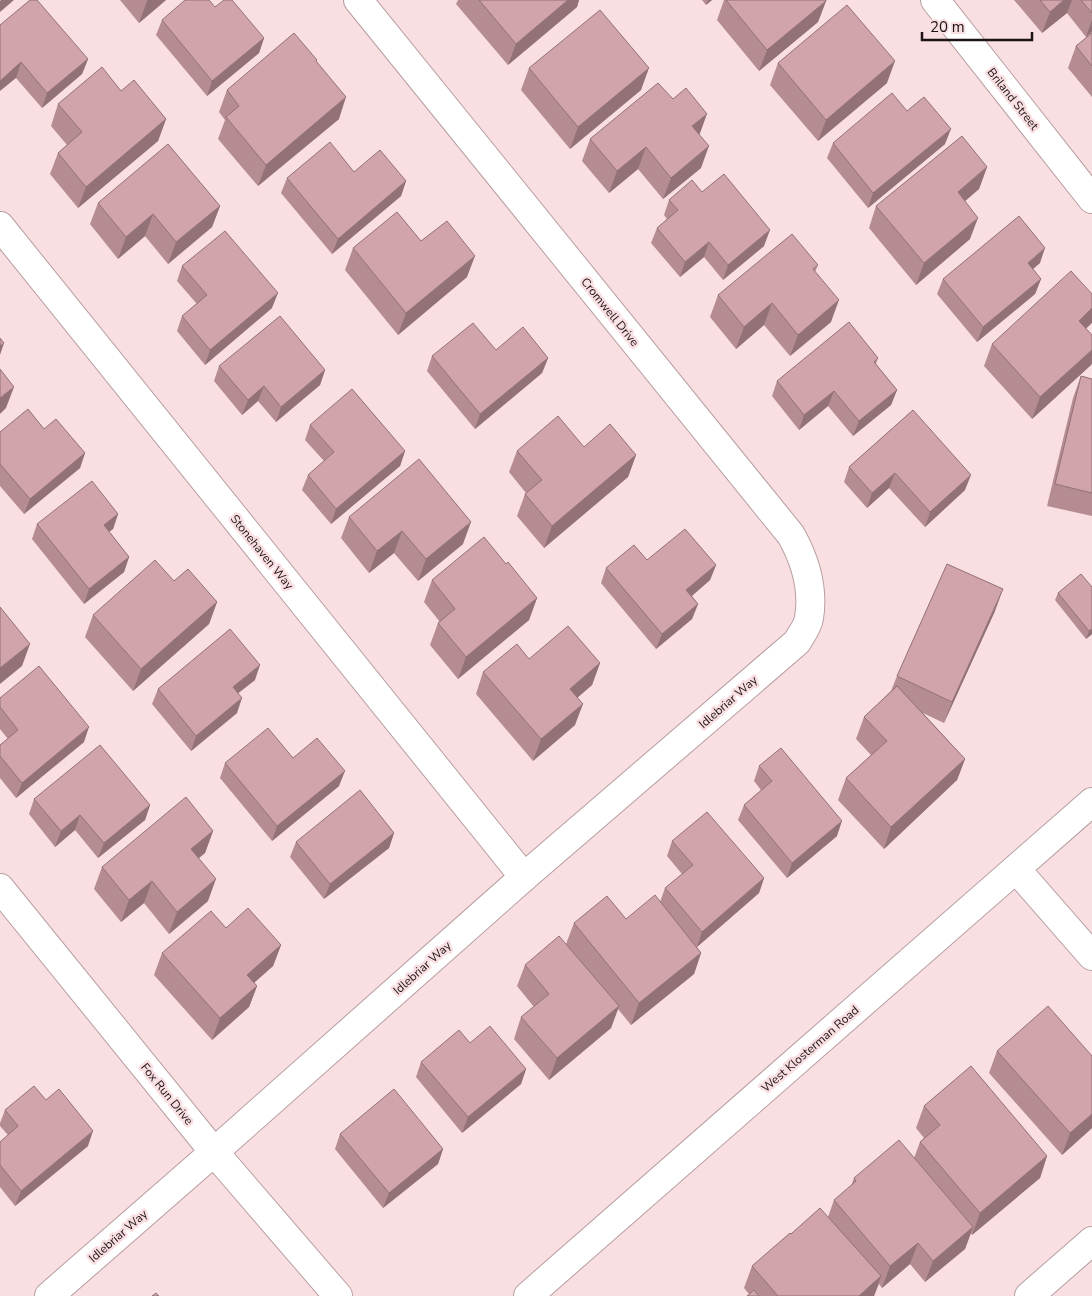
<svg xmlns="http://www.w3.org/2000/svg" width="1092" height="1296" font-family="'Nunito Sans',sans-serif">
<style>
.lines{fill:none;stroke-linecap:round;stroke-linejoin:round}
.street-casing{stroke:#b79ea1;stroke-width:30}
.secondary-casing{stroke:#b79ea1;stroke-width:30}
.street{stroke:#fff;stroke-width:28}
.secondary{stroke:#fff;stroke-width:28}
.wall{fill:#b48c92}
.shaded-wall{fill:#927277}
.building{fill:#d1a3aa;stroke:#927277}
.labels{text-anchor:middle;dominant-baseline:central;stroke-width:5;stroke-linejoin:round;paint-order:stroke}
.street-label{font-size:12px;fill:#1c1315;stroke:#fadfe2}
</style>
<rect width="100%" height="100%" fill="#fadfe2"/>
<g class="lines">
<g class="street-casing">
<g id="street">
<path d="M935 0 1092 199"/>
<path d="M0 226 524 877"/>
<path d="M1016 869 1092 956"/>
<path d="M0 888 214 1152 338 1296"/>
<path d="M49 1296 214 1152 524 877 797 642C801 635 808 626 809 618 814 588 805 560 791 535L358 0"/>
<path d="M1029 1296 1092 1241"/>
</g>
</g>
<g class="secondary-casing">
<path id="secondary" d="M528 1296 1092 802"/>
</g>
<use href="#street" class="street"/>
<use href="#secondary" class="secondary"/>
</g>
<g class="wall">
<path d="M120 0H166L139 23Z"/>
<path d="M458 0H579L577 7 508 65 456 4Z"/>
<path d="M702 0H712L706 5Z"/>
<path d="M724 0H826V1L818 22 759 71 717 20Z"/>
<path d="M1014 0H1092V32L1086 37 1067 13 1042 33Z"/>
<path d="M215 7 264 38 259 53 207 96 156 35 162 20Z"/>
<path d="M0 25 88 59 82 74 42 108 16 78Z"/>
<path d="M1092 33V97L1068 68 1076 46Z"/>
<path d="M317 62 339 119 258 186 218 139 225 120 219 112 227 90Z"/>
<path d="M778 63 887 83 818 141 770 85Z"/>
<path d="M529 68 641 90 570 149 521 90Z"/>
<path d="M121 91 166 119 158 141 78 208 50 174 58 153 67 145 51 126 58 104Z"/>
<path d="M907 111 945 144 868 208 827 158 833 143Z"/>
<path d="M699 135 701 168 663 199 638 169 609 193 582 161 590 139Z"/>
<path d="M987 167 979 189 965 201 970 239 916 285 869 228 876 206Z"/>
<path d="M354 172 406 181 401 196 332 254 281 193 287 178Z"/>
<path d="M702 192 764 246 723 280 704 257 680 277 651 243 657 228 667 219 664 215 669 200Z"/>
<path d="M98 203 220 206 212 227 168 264 145 236 118 259 90 224Z"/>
<path d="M421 241 467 277 398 335 345 270 353 248Z"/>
<path d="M1040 263 1033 269 1041 279 1035 294 977 342 937 294 943 279Z"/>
<path d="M818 265 815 272 831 322 790 356 764 325 736 349 710 317 718 295Z"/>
<path d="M182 266 272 308 205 365 177 331 182 316 197 304 177 281Z"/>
<path d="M1092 294V322L1086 329 1092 335V363L1091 365 1032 419 984 366 992 344Z"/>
<path d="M496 350 548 358 542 373 475 429 427 371 432 356Z"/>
<path d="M878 358 876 364 897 390 891 405 853 436 828 406 799 430 772 396 777 381Z"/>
<path d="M219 366 325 370 320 385 276 422 258 401 242 415 214 381Z"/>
<path d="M1081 376 1092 379V516L1047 506 1073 398Z"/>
<path d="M913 410 965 490 925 527 889 488 867 508 844 482 849 467Z"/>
<path d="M310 425 405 451 400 466 331 524 302 490 308 475 324 461 305 440Z"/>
<path d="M44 429 85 453 80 468 24 514 0 486V432Z"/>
<path d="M584 447 636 455 628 477 544 548 517 516 525 494 526 493 509 472 517 451Z"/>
<path d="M118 514 113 529 109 532 129 557 124 572 84 604 32 539 37 524Z"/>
<path d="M349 517 463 544 418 581 394 553 369 573 341 538Z"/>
<path d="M506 564 537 598 529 620 458 679 430 645 438 623 440 622 424 602 432 580Z"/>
<path d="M716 565 710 580 692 596 698 604 692 619 656 649 601 583 606 568Z"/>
<path d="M174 581 217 602 209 624 133 691 85 637 93 615Z"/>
<path d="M1092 587V634L1086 639 1055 600 1058 593Z"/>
<path d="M995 611 944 723 923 713 965 759 957 780 884 849 838 800 846 778 871 755 856 739 864 717 891 691 897 676Z"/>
<path d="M529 659 600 663 592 685 578 697 575 725 533 761 476 694 483 672Z"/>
<path d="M255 680 238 693 237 713 191 751 152 704 158 689Z"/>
<path d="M0 698 84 742 16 798 0 778V745L8 739 0 729Z"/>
<path d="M293 758 339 786 272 841 220 778 225 763Z"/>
<path d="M759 766 837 836 787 878 738 820 744 805 761 790 754 781Z"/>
<path d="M34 799 150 805 145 820 98 858 75 830 55 847 29 814Z"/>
<path d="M213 831 205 853 199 858 208 901 169 934 144 903 121 922 94 889 102 867Z"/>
<path d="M394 833 389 848 324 899 290 857 296 842Z"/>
<path d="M672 841 764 878 759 893 697 947 701 953 694 974 631 1025 618 1009 611 1028 549 1080 514 1039 521 1017 534 1007 517 986 525 965 566 944 574 923 626 919 660 902 665 888 682 874 667 856Z"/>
<path d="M226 928 281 945 273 966 254 983 257 986 249 1007 212 1040 154 975 162 953Z"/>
<path d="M470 1043 526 1069 521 1084 462 1133 416 1077 421 1062Z"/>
<path d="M997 1051 1092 1128 1062 1155 989 1073Z"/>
<path d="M924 1106 1047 1156 1040 1178 972 1235 971 1233 965 1249 925 1282 910 1264 882 1288 879 1284 874 1296H747L749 1294 744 1288 752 1266 791 1234 828 1217 834 1200 851 1186 854 1178 914 1158 920 1142 924 1138 916 1128Z"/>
<path d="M5 1110 88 1146 15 1206 0 1187V1142L8 1135 0 1126V1123Z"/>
<path d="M340 1134 443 1149 438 1164 383 1208 335 1149Z"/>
</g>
<g class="shaded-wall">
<path d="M1 0H14L0 12V1Z"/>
<path d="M148 0H166L139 23 147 1Z"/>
<path d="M568 0H579L577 7 508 65 516 44Z"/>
<path d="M708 0H712L706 5Z"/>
<path d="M1064 0H1072L1067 13 1042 33 1050 12Z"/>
<path d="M826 1 818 22 759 71 767 50Z"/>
<path d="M1092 20V32L1086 37Z"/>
<path d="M264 38 259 53 207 96 212 81Z"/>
<path d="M88 59 82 74 42 108 47 93Z"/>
<path d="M895 61 887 83 818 141 826 120Z"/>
<path d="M21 62 16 78 0 91V81Z"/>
<path d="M649 68 641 90 570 149 578 127Z"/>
<path d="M346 97 339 119 258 186 266 165Z"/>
<path d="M707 114 699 136 692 126Z"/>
<path d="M166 119 158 141 78 208 86 187Z"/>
<path d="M951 129 945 144 868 208 873 193Z"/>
<path d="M709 146 701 168 663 199 671 178Z"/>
<path d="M646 147 638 169 609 193 617 171Z"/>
<path d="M987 167 979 189 950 214 958 192Z"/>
<path d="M406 181 401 196 332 254 338 239Z"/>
<path d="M220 206 212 227 168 264 176 242Z"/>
<path d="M153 214 145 236 118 259 126 237Z"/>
<path d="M978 218 970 239 916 285 924 263Z"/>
<path d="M770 230 764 246 723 280 728 265Z"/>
<path d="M709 242 704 257 680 277 685 262Z"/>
<path d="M1045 248 1040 263 1022 278 1028 263Z"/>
<path d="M475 256 467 277 398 335 406 313Z"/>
<path d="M1041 279 1035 294 977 342 983 327Z"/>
<path d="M278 293 272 308 205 365 210 350Z"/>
<path d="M839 300 831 322 790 356 798 335Z"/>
<path d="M772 303 764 325 736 349 744 327Z"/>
<path d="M1092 308V323L1071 342 1079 321Z"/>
<path d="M4 343 0 355V346Z"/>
<path d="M1092 350V363L1091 365 1032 419 1040 397Z"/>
<path d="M548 358 542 373 475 429 480 414Z"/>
<path d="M325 370 320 385 276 422 281 407Z"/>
<path d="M264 386 258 401 242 415 248 400Z"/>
<path d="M14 387 6 408 0 414V398Z"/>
<path d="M897 390 891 405 853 436 859 421Z"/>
<path d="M834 391 828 406 799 430 804 415Z"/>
<path d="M405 451 400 466 331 524 336 509Z"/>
<path d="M85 453 80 468 24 514 30 499Z"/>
<path d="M636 455 628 477 544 548 552 526Z"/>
<path d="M895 473 889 488 867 508 872 493Z"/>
<path d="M971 475 965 490 925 527 930 512Z"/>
<path d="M118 514 113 529 98 540 104 525Z"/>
<path d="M471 522 463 544 418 581 426 559Z"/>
<path d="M402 531 394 553 369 573 377 551Z"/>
<path d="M129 557 124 572 84 604 89 589Z"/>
<path d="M716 565 710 580 681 605 686 590Z"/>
<path d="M1003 589 995 611 944 723 952 702Z"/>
<path d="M537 598 529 620 458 679 466 657Z"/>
<path d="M217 602 209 624 133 691 141 669Z"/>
<path d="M698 604 692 619 656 649 662 634Z"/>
<path d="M1092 629V634L1086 639 1089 631Z"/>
<path d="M30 644 22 666 0 684V668Z"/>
<path d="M600 663 592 685 562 711 570 689Z"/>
<path d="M260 665 255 680 227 702 233 687Z"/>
<path d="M242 698 237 713 191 751 196 736Z"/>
<path d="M583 704 575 725 533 761 541 739Z"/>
<path d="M89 727 84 742 16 798 22 783Z"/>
<path d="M965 759 957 780 884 849 891 827Z"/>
<path d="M345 771 339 786 272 841 277 826Z"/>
<path d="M150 805 145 820 98 858 104 843Z"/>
<path d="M80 815 75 830 55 847 61 831Z"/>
<path d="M842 821 837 836 787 878 792 863Z"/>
<path d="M213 831 205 853 183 871 191 849Z"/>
<path d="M394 833 389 848 324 899 330 884Z"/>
<path d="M764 878 759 893 697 947 702 932Z"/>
<path d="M216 879 208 901 169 934 177 912Z"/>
<path d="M152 881 144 903 121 922 129 900Z"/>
<path d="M281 945 273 966 239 996 247 975Z"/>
<path d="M701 953 694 974 631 1025 639 1003Z"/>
<path d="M257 986 249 1007 212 1040 220 1018Z"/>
<path d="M619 1006 611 1028 549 1080 557 1058Z"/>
<path d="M526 1069 521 1084 462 1133 468 1117Z"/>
<path d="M1092 1114V1128L1062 1155 1070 1133Z"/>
<path d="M93 1131 88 1146 15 1206 21 1191Z"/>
<path d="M443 1149 438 1164 383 1208 389 1193Z"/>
<path d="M1047 1156 1040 1178 972 1235 980 1213Z"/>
<path d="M973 1227 965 1249 925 1282 933 1261Z"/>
<path d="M918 1243 910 1264 882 1288 890 1266Z"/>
<path d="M881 1276 874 1296H859Z"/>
</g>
<g class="building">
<path d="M30 0H37L88 59 47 93 21 62 0 81V25Z"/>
<path d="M185 0H209L215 7 224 0H232L264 38 212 81 162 20Z"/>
<path d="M479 0H568L516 44Z"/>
<path d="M726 0H826V1L767 50Z"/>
<path d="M1040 0H1064L1050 12Z"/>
<path d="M1081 0H1092V13Z"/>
<path d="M847 5 895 61 826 120 778 63Z"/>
<path d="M600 10 649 68 578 127 529 68Z"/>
<path d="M294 33 317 60 316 61 346 97 266 165 226 117 239 106 227 90Z"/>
<path d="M1092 33V66L1076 46Z"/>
<path d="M102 67 121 91 134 80 166 119 86 187 58 153 82 132 58 104Z"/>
<path d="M658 83 673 99 686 88 707 114 692 126 709 146 671 178 646 147 617 171 590 139Z"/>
<path d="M892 93 907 111 924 97 951 129 873 193 833 143Z"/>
<path d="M962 136 987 167 958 192 978 218 924 263 876 206Z"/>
<path d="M330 142 354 172 380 150 406 181 338 239 287 178Z"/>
<path d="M168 144 220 206 176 242 153 214 126 237 98 203Z"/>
<path d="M724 174 770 230 728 265 709 242 685 262 657 228 678 210 669 200 692 180 702 192Z"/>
<path d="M397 212 421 241 447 221 475 256 406 313 353 248Z"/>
<path d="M1019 216 1045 248 1028 263 1041 279 983 327 943 279Z"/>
<path d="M225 231 278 293 210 350 182 316 207 295 182 266Z"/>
<path d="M792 234 818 265 813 269 839 300 798 335 772 303 744 327 718 295Z"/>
<path d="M1071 271 1092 294V308L1079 321 1092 335V350L1040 397 992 344Z"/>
<path d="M280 316 325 370 281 407 264 386 248 400 219 366Z"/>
<path d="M849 322 878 358 874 362 897 390 859 421 834 391 804 415 777 381Z"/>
<path d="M473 323 496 350 523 327 548 358 480 414 432 356Z"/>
<path d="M0 338 4 343 0 346Z"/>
<path d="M0 369 14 387 0 398Z"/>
<path d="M1081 376 1092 379V493L1055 484Z"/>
<path d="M352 389 405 451 336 509 308 475 334 452 310 425Z"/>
<path d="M28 409 44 429 56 419 85 453 30 499 0 464V432Z"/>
<path d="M913 410 971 475 930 512 895 473 872 493 849 467Z"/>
<path d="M558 416 584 447 610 424 636 455 552 526 525 494 542 480 517 451Z"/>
<path d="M419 459 471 522 426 559 402 531 377 551 349 517Z"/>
<path d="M92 481 118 514 104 525 129 557 89 589 37 524Z"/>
<path d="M685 529 716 565 686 590 698 604 662 634 606 568 634 545 647 560Z"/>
<path d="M484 537 506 564 508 562 537 598 466 657 438 623 455 609 432 580Z"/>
<path d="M155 560 174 581 188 569 217 602 141 669 93 615Z"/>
<path d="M947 564 1003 589 952 702 897 676Z"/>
<path d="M1081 574 1092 587V629L1089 631 1058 593Z"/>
<path d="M0 607 30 644 0 668Z"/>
<path d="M568 626 600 663 570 689 583 704 541 739 483 672 517 644 529 659Z"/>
<path d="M230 629 260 665 233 687 242 698 196 736 158 689Z"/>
<path d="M39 666 89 727 22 783 0 756V745L18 730 0 707V698Z"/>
<path d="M897 686 965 759 891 827 846 778 887 741 864 717Z"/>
<path d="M268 728 293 758 317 738 345 771 277 826 225 763Z"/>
<path d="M100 745 150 805 104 843 80 815 61 831 34 799Z"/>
<path d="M781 748 842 821 792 863 744 805 772 781 759 766Z"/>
<path d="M360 790 394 833 330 884 296 842Z"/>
<path d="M186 797 213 831 191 849 216 879 177 912 152 881 129 900 102 867Z"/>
<path d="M707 812 764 878 702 932 665 888 693 865 672 841Z"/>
<path d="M655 895 701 953 639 1003 574 923 607 896 626 919Z"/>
<path d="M248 908 281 945 247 975 257 986 220 1018 162 953 211 911 226 928Z"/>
<path d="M559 936 619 1006 557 1058 521 1017 549 994 525 965Z"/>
<path d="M1048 1006 1092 1056V1114L1070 1133 997 1051Z"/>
<path d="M490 1026 526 1069 468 1117 421 1062 459 1030 470 1043Z"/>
<path d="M971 1066 1047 1156 980 1213 920 1142 940 1125 924 1106Z"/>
<path d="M34 1086 46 1100 59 1089 93 1131 21 1191 0 1165V1142L18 1126 5 1110Z"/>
<path d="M394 1089 443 1149 389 1193 340 1134Z"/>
<path d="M899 1140 973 1227 933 1261 918 1243 890 1266 834 1200 856 1181 854 1178Z"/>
<path d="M820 1208 881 1276 859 1296H778L752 1266 790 1233 791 1234Z"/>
<path d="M754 1290 759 1296H747Z"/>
<path d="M156 1293 159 1296H152Z"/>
</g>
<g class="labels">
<g class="street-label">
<text transform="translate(1013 99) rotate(52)">Briland Street</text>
<text transform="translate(610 312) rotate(51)">Cromwell Drive</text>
<text transform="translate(262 552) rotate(51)">Stonehaven Way</text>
<text transform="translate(728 702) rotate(-41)">Idlebriar Way</text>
<text transform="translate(422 968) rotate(-42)">Idlebriar Way</text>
<text transform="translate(810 1049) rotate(-41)">West Klosterman Road</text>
<text transform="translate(167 1094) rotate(51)">Fox Run Drive</text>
<text transform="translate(118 1236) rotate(-41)">Idlebriar Way</text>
</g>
</g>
<path d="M922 32v8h110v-8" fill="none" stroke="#1c1315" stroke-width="2.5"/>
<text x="930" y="32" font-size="15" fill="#1c1315" stroke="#fadfe2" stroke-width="4" paint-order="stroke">20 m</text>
</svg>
